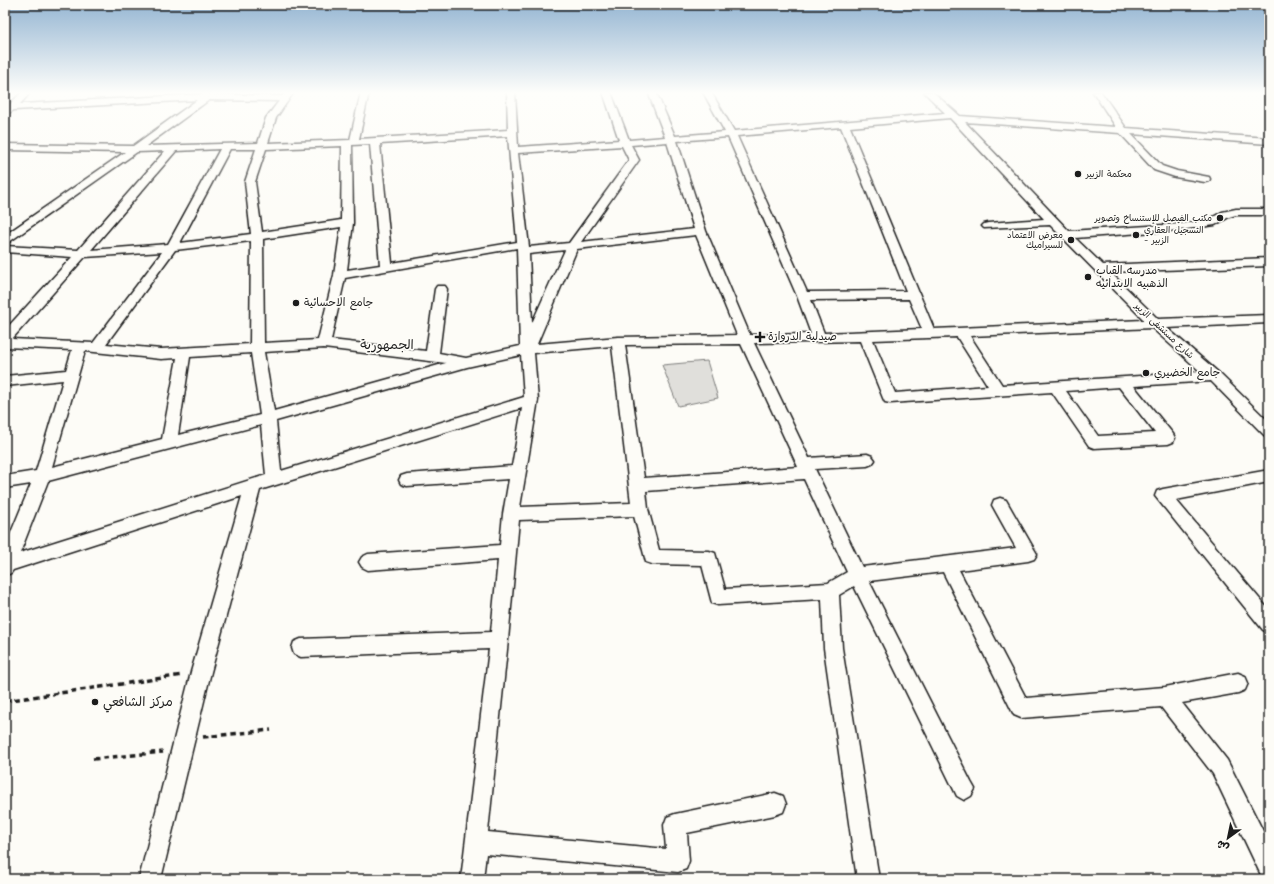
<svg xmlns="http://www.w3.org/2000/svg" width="1274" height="884" font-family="Kalam,'Playpen Sans Arabic',sans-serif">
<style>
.green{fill:#e0dfdb;stroke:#7e7e7c}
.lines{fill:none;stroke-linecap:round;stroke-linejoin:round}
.minor-casing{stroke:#1c1c1c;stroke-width:3}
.path{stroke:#1c1c1c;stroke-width:3.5;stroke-dasharray:5.5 4;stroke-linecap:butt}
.minor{fill:#fdfcf7;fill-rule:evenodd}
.poi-dot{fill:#1c1c1c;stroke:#fdfcf7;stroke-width:1.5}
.labels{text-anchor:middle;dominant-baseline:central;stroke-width:3.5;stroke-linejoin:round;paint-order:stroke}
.far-poi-label{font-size:9px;fill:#1c1c1c;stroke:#fdfcf7;text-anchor:start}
.far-street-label{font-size:9px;fill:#1c1c1c;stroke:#fdfcf7}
.poi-label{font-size:11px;fill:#1c1c1c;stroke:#fdfcf7;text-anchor:start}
.quarter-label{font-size:13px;fill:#1c1c1c;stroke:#fdfcf7}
.near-poi-label{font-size:13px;fill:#1c1c1c;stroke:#fdfcf7;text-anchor:start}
</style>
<rect width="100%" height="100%" fill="#fdfcf7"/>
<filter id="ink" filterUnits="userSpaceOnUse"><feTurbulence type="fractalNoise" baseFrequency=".025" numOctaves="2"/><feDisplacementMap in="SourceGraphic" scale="8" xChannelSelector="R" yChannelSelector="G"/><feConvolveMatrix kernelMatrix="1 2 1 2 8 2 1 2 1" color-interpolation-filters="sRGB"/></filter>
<g filter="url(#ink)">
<path class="green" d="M707 361 718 398 678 406 662 365Z"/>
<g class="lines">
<g class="minor-casing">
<g id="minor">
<path d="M22 92H31L20 104 206 94 282 96 286 92H294L276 118 268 143 350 140 361 92H369L359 139 508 130 507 92H515L518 147 619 140 603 92H611L629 140 665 137 648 92H656L675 136 725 132 703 92H711L734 131 945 113 924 92H933L960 116 1116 127 1093 92H1101L1126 128 1269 138V144L1131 134 1162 166 1177 171 1209 177 1210 179 1209 181 1205 182 1175 177 1154 170 1120 133 965 122 1069 231 1180 224 1208 220 1222 212 1236 209H1269V215H1236L1229 217 1215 225 1180 230 1075 238 1103 265 1269 258V266L1110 272 1158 319 1269 315V323L1167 328 1219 373 1269 422V437L1264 435 1211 381 1134 386 1173 434 1175 438 1173 442 1168 444 1094 448 1089 446 1052 392 890 403 885 402 883 398 860 341 754 343 809 458 867 454 872 456 875 460 872 464 867 466 815 469 862 567 1016 548 992 505 994 500 1000 498 1006 500 1034 549 1037 554 1034 559 1028 561 959 570 1026 698 1165 687 1238 673 1245 676 1248 683 1245 690 1238 693 1182 703 1227 760 1269 843V878L1261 875 1213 774 1161 707 1021 718 1014 715 943 572 869 581 971 782 975 789 971 796 964 800 957 796 854 586 839 595 842 648 879 879H857L824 648 822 599 718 605 712 603 702 565 652 564 646 562 634 516 519 520 508 640 488 832 666 849 664 825 667 817 675 814 775 793 783 796 786 804 783 812 775 815 687 833 689 861 686 869 678 872 486 854 483 879H461L489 649 301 657 294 654 292 648 294 642 301 639 491 632 498 560 368 570 362 567 359 562 362 557 368 554 500 545 503 514 509 479 407 486 401 484 399 480 401 476 407 474 512 466 522 408 260 490 211 672 161 879H139L191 672 242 496 13 570 11 573 5 576V547L31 484 5 488V476L36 471 63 380 5 386V376L66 370 72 350 5 347V330L72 257 5 252V246L78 250 165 151 137 152 9 242 5 243V235L125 152 5 150V144L133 146 197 100 14 110 9 113 6 112 5 105H9ZM209 100 279 101 266 118 258 143 146 146ZM950 118 1044 219 988 223 984 224 982 226 984 228 1050 225 1144 320 934 329 850 127ZM841 127 906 291 807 292 737 136ZM508 136 517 242 392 263 380 144ZM728 137 797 296 811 334 750 335 706 231 677 141ZM667 142 694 229 581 242 639 160 631 145ZM370 144 380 265 347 270 353 223 352 145ZM342 146 341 220 262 232 255 182 266 149ZM622 146 629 160 569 243 529 247 518 153ZM220 149 168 244 91 250 176 151ZM230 149H256L245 182 251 234 180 243ZM341 227 334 275 318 340 264 343 263 239ZM696 235 737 335 618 337 537 344 577 249ZM251 241 250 344 161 349 106 344 175 250ZM517 248 520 346 466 358 439 353 447 289 445 286H437L435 289 426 351 331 340 345 278ZM565 250 532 323 529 254ZM162 252 93 343 12 339 85 257ZM909 299 922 329 824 333 811 300ZM1152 328 1201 372 1002 385 970 336ZM957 337 988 386 895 393 873 340ZM741 344 798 467 644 478 625 345ZM612 346 631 503 520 507 538 400 534 353ZM324 348 446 363 274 411 264 352ZM85 351 161 359 177 358 162 439 52 467ZM251 353 260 415 178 435 190 357ZM521 355 524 397 281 471 276 421 467 367ZM1119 387 1155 433 1098 436 1066 391ZM261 425 266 475 20 553 48 481ZM804 479 847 572 828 583 725 589 715 553 709 551 659 550 648 509 646 491Z"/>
<path d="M1262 92H1269V99L1266 98Z"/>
<path d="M1269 470V482L1176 500 1269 610V633L1263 630 1155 496 1157 491 1163 489Z"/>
</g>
</g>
<g class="path">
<path d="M5 701 183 675"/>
<path d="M203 737 271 730"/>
<path d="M93 759 163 752"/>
<path d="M215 879H219"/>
</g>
<use href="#minor" class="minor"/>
</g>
</g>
<linearGradient id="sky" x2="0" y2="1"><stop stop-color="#94b5d2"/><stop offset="0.43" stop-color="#fefefb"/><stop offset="1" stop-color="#fefefb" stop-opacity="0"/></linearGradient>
<rect width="1274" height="216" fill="url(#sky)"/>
<g class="poi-dot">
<circle cx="1078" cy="174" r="4"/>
<circle cx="1220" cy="218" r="4"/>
<circle cx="1136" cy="235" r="4"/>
<circle cx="1071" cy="240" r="4"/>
<circle cx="1088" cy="277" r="4"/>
<circle cx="296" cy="303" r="4"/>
<path d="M758 331h4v4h4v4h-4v4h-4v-4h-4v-4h4z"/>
<circle cx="1146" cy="373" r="4"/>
<circle cx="95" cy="702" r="4"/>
</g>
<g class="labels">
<g class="far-poi-label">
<text x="1086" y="174">محكمة الزبير</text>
<text x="1212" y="218" text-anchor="end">مكتب الفيصل للإستنساخ وتصوير</text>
<text x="1144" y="230">التسجيل العقاري<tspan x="1144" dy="10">- الزبير</tspan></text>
<text x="1063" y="235" text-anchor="end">معرض الاعتماد<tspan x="1063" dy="10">للسيراميك</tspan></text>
</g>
<g class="far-street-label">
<text transform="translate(1164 331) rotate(43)">شارع مستشفى الزبير</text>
</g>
<g class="poi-label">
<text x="1096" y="271">مدرسه القباب<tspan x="1096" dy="13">الذهبيه الابتدائيه</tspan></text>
<text x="304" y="303">جامع الاحسائية</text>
<text x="768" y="337">صيدلية الدروازة</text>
<text x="1154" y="373">جامع الخضيري</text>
</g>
<g class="quarter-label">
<text x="387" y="345">الجمهورية</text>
</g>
<g class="near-poi-label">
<text x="103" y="702">مركز الشافعي</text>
</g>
</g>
<rect width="1274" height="884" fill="none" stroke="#fdfcf7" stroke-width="20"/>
<rect x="10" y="10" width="1254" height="864" fill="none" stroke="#1c1c1c" stroke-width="1.5" filter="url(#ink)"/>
<g transform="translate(1228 838) rotate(213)" stroke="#fdfcf7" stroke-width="3" paint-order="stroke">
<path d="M0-3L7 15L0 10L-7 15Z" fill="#1c1c1c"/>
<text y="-6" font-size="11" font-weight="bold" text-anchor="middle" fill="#1c1c1c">ش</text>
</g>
</svg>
